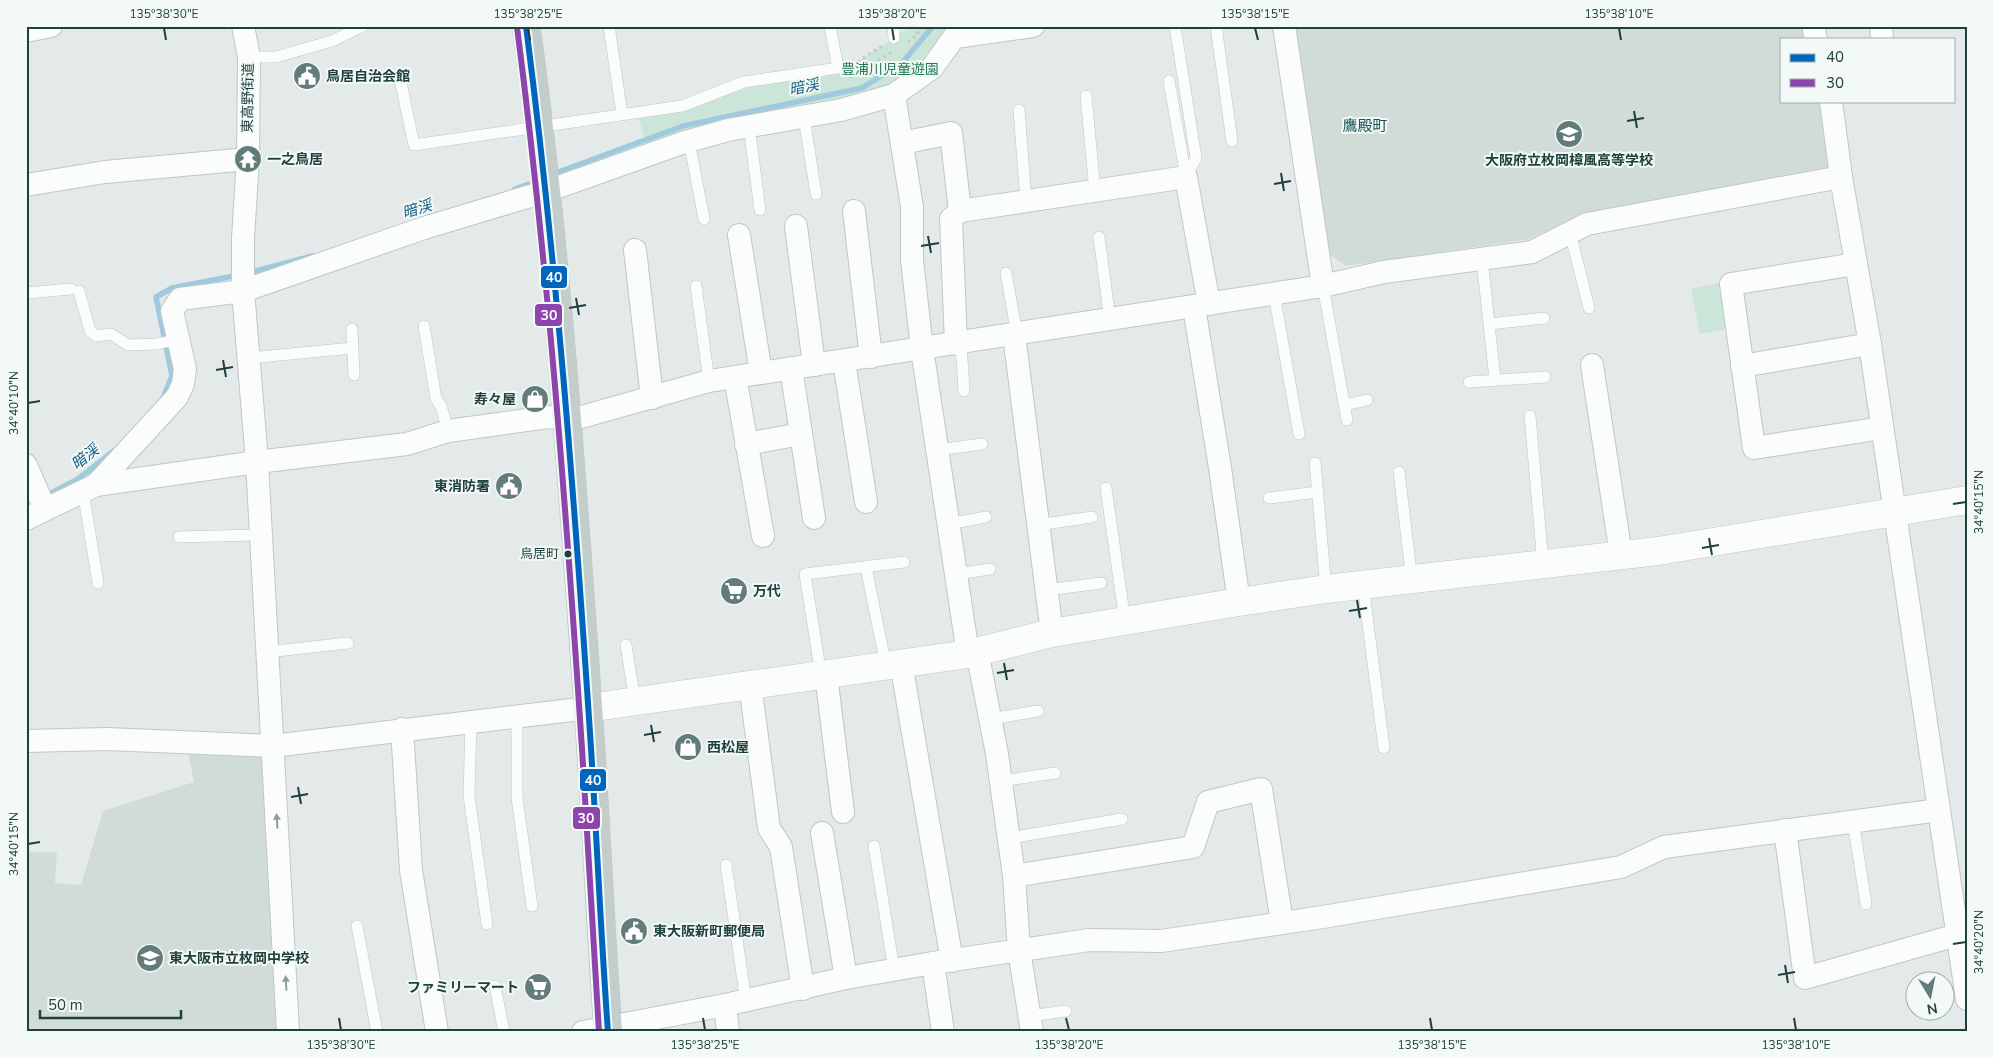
<svg xmlns="http://www.w3.org/2000/svg" width="1993" height="1058" font-family="'Nunito Sans','Noto Sans JP',sans-serif">
<style>
.built{fill:#d1dcd9}
.green{fill:#cbe5d8}
.lines{fill:none;stroke-linecap:round;stroke-linejoin:round}
.stream{stroke:#9fcade;stroke-width:5.5}
.service-casing{stroke:#c1c7c6;stroke-width:12}
.minor-casing{stroke:#c1c7c6;stroke-width:24}
.tertiary-casing{stroke:#c1c7c6;stroke-width:29}
.trunk-casing{stroke:#bcc7c5;stroke-width:29}
.path{stroke:#c0cac9;stroke-width:3;stroke-dasharray:2.5 4;stroke-linecap:butt}
.service{stroke:#fbfcfc;stroke-width:11}
.minor{stroke:#fbfcfc;stroke-width:22}
.tertiary{stroke:#fbfcfc;stroke-width:28}
.trunk{stroke:#c3cdcc;stroke-width:28}
.bus-1-casing{stroke:#f2f9f7;stroke-width:10}
.bus-2-casing{stroke:#f2f9f7;stroke-width:10}
.bus-1{stroke:#0065bd;stroke-width:6}
.bus-2{stroke:#8e44ad;stroke-width:6}
.oneway{fill:#8d9e9c}
.ticks{fill:none;stroke:#1f403d;stroke-width:2}
.bus-dot{fill:#1f403d;stroke:#f2f9f7;stroke-width:2}
.labels{text-anchor:middle;dominant-baseline:central;stroke-width:4;stroke-linejoin:round;paint-order:stroke}
.bus-label{font-size:13px;fill:#1f403d;stroke:#f2f9f7;text-anchor:end}
.park-label{font-size:14px;fill:#247b56;stroke:#f2f9f7}
.poi-label{font-size:14px;font-weight:bold;fill:#1f403d;stroke:#f2f9f7;text-anchor:start}
.street-label{font-size:14px;fill:#1f403d;stroke:#f2f9f7}
.water-label{font-size:15px;font-style:italic;fill:#125c83;stroke:#f2f9f7}
.neighbourhood-label{font-size:15px;fill:#185451;stroke:#f2f9f7}
.line-badge{stroke:#f2f9f7;stroke-width:2}
.badge-label{font-size:14px;text-anchor:middle;font-weight:bold;fill:#fff}
.neatline{fill:none;stroke:#1f403d;stroke-width:2}
.ticks-label{font-size:12px;text-anchor:middle;fill:#1f403d}
</style>
<rect width="100%" height="100%" fill="#e4eae9"/>
<g class="built">
<path d="M1296 26H1809L1812 39H1782V101H1824L1833 166 1574 218 1529 239 1346 266 1326 252Z"/>
<path d="M188 752 266 756 277 1032H26V852H57L55 883 81 885 103 811 194 782Z"/>
</g>
<g class="green">
<path d="M912 26H962L894 95 649 155 637 112 679 106 744 82 852 65Z"/>
<path d="M1719 283 1728 329 1700 334 1691 289Z"/>
</g>
<g class="lines">
<g class="stream">
<path d="M553 174 683 126 862 88 902 63 933 26"/>
<path d="M515 189 537 181"/>
<path d="M248 273 312 256"/>
<path d="M162 400 172 376 156 297 172 288 239 275"/>
<path d="M44 497 78 479 115 450"/>
</g>
<g class="service-casing">
<g id="service">
<path d="M609 26 622 114"/>
<path d="M893 26 894 38"/>
<path d="M1175 26 1196 158 1186 177"/>
<path d="M1216 26 1232 141"/>
<path d="M249 57H276L332 41 363 26"/>
<path d="M400 79 414 145 682 106 744 82 838 68 830 26"/>
<path d="M1169 81 1186 177"/>
<path d="M1086 96 1095 191"/>
<path d="M1019 110 1026 201"/>
<path d="M804 117 816 194"/>
<path d="M749 126 760 210"/>
<path d="M689 141 704 219"/>
<path d="M1570 233 1589 308"/>
<path d="M1099 237 1110 320"/>
<path d="M1482 259 1495 379"/>
<path d="M1006 273 1017 334"/>
<path d="M696 286 709 381"/>
<path d="M1323 286 1347 420"/>
<path d="M79 291 90 331 96 336 111 334 128 345 157 344 178 339"/>
<path d="M26 293 71 289"/>
<path d="M1274 294 1299 434"/>
<path d="M1490 324 1544 318"/>
<path d="M424 326 436 399 441 406 448 431"/>
<path d="M352 329 354 375"/>
<path d="M961 343 964 391"/>
<path d="M248 358 352 348"/>
<path d="M1469 382 1545 377"/>
<path d="M1345 405 1367 400"/>
<path d="M1530 416 1543 564"/>
<path d="M937 450 982 444"/>
<path d="M1315 463 1326 589"/>
<path d="M1399 472 1412 580"/>
<path d="M1106 488 1125 621"/>
<path d="M83 491 98 583"/>
<path d="M1269 498 1318 492"/>
<path d="M948 524 986 517"/>
<path d="M1038 525 1092 517"/>
<path d="M179 537 261 535"/>
<path d="M866 567 886 666"/>
<path d="M956 574 990 569"/>
<path d="M1363 585 1384 748"/>
<path d="M1047 590 1101 583"/>
<path d="M626 645 635 701"/>
<path d="M267 652 348 643"/>
<path d="M821 675 805 574 904 562"/>
<path d="M517 716V798L532 906"/>
<path d="M990 719 1038 711"/>
<path d="M471 722 469 796 487 924"/>
<path d="M1001 781 1055 773"/>
<path d="M1853 821 1866 904"/>
<path d="M1009 838 1122 819"/>
<path d="M874 846 894 970"/>
<path d="M726 865 746 1001"/>
<path d="M357 926 377 1032"/>
<path d="M495 986 504 1032"/>
<path d="M1029 1016 1066 1011"/>
</g>
</g>
<g class="minor-casing">
<g id="minor">
<path d="M243 26 249 57 248 159 243 238V291L257 462 288 1032"/>
<path d="M1284 26 1323 286"/>
<path d="M1813 26 1816 39"/>
<path d="M1881 26 1882 39"/>
<path d="M26 31 51 26"/>
<path d="M955 37 1033 26"/>
<path d="M894 95 912 207V260L922 349 968 654"/>
<path d="M1831 101 1841 177 1870 344 1967 999"/>
<path d="M902 143 951 133 960 211"/>
<path d="M26 185 105 172 248 159"/>
<path d="M854 211 871 357"/>
<path d="M796 226 814 365"/>
<path d="M739 235 761 373"/>
<path d="M635 250 652 398"/>
<path d="M1856 264 1731 284 1754 448 1882 428"/>
<path d="M1194 307 1220 468 1239 602"/>
<path d="M1014 335 1052 633"/>
<path d="M956 344 951 219 960 211 1186 177 1209 304"/>
<path d="M844 361 866 502"/>
<path d="M1592 365 1621 555"/>
<path d="M1742 366 1870 344"/>
<path d="M791 368 814 518"/>
<path d="M735 377 763 536"/>
<path d="M746 444 801 434"/>
<path d="M26 465 45 509"/>
<path d="M96 485 257 462 407 444 448 431 548 417 567 419 578 418 709 381 1323 286 1384 272 1532 252 1587 224 1841 177"/>
<path d="M26 519 96 485 177 397 183 384 185 369 172 311 180 299 243 291 424 228 547 191 682 143 728 130 841 110 894 95 932 68 962 26"/>
<path d="M977 651 997 754 1014 876 1019 950 1032 1032"/>
<path d="M901 663 952 961"/>
<path d="M826 675 843 812"/>
<path d="M750 684 769 828 781 847 803 989"/>
<path d="M402 729 411 870 437 1032"/>
<path d="M26 741 107 739 273 746 588 708"/>
<path d="M1785 830 1805 978 1957 935"/>
<path d="M822 833 846 978"/>
<path d="M1014 876 1193 847 1208 802 1261 789 1282 923"/>
<path d="M933 963 943 1032"/>
<path d="M725 1005 728 1032"/>
<path d="M583 1032 725 1005 846 978 933 963 1089 940 1161 941 1323 917 1621 867 1664 847 1939 810"/>
</g>
</g>
<g class="tertiary-casing">
<path id="tertiary" d="M588 708 968 654 1052 633 1239 602 1326 589 1658 551 1967 500"/>
</g>
<g class="trunk-casing">
<path id="trunk" d="M526 26C557 252 572 480 588 708 596 816 600 924 608 1032"/>
</g>
<g class="path">
<path d="M914 26 917 34"/>
<path d="M908 42 917 35 924 26"/>
<path d="M852 65 882 46"/>
<path d="M850 77 892 52"/>
</g>
<use href="#service" class="service"/>
<use href="#minor" class="minor"/>
<use href="#tertiary" class="tertiary"/>
<use href="#trunk" class="trunk"/>
<g class="bus-1-casing">
<path id="bus-1" d="M526 26C557 266 575 507 591 748 597 843 601 937 608 1032"/>
</g>
<g class="bus-2-casing">
<path id="bus-2" d="M517 27C548 267 566 508 582 749 588 843 593 937 599 1032"/>
</g>
<use href="#bus-1" class="bus-1"/>
<use href="#bus-2" class="bus-2"/>
</g>
<defs><path id="oneway-solid" d="M-6-.8H1V-3.2L6.5 0L1 3.2V.8H-6Z" transform="scale(1.25)"/></defs>
<g class="oneway">
<use href="#oneway-solid" transform="translate(277 821) rotate(-93)"/>
<use href="#oneway-solid" transform="translate(286 983) rotate(-93)"/>
</g>
<path class="ticks" d="M164 28 166 40M528 28 530 40M892 28 894 40M1255 28 1258 40M1619 28 1621 40M1634 111 1637 128M1627 121 1644 118M1281 173 1284 191M1274 184 1291 181M928 236 931 253M921 246 939 243M576 298 579 315M569 308 586 305M223 360 226 377M216 370 233 367M28 403 40 401M1953 504 1966 502M1709 538 1712 555M1702 548 1719 545M1357 600 1360 618M1349 611 1367 608M1004 663 1007 680M997 673 1014 670M651 725 654 742M644 735 661 732M298 787 301 804M291 797 308 794M28 844 40 842M1953 944 1966 942M1785 965 1788 983M1778 975 1795 972M339 1018 341 1030M703 1018 705 1030M1066 1018 1069 1030M1430 1018 1432 1030M1794 1018 1796 1030"/>
<defs>
<g id="civic-disc" transform="scale(1.4375)"><circle r="9.5" fill="#647c79" stroke="#f2f9f7"/><path d="M-.6-6.5H3V-4.5H.6V-3L4-1V1h2V6H-6V1h2V-1L-.6-3ZM-1.2 2.5V6h2.4V2.5Z" fill="#fff"/></g>
<g id="school-disc" transform="scale(1.4375)"><circle r="9.5" fill="#647c79" stroke="#f2f9f7"/><path d="M0-5L7-2L0 1L-7-2ZM-4 1L0 2.5L4 1V4Q0 6-4 4Z" fill="#fff"/></g>
<g id="temple-disc" transform="scale(1.4375)"><circle r="9.5" fill="#647c79" stroke="#f2f9f7"/><path d="M0-6L5-2H3V0L6.5 2.5H4V6H1.5V3h-3V6H-4V2.5H-6.5L-3 0V-2H-5Z" fill="#fff"/></g>
<g id="shop-disc" transform="scale(1.4375)"><circle r="9.5" fill="#647c79" stroke="#f2f9f7"/><path d="M-5-2.5h2.3a2.7 3.5 0 0 1 5.4 0H5L5.5 6h-11ZM-1.5-2.5h3a1.5 2.3 0 0 0-3 0Z" fill="#fff"/></g>
<g id="supermarket-disc" transform="scale(1.4375)"><circle r="9.5" fill="#647c79" stroke="#f2f9f7"/><path d="M-6-5.5h2.5l.6 2H6L4.5 2H-2.5L-4.4-4H-6ZM-1.5 3.2a1.3 1.3 0 1 0 .1 0ZM3 3.2a1.3 1.3 0 1 0 .1 0Z" fill="#fff"/></g>
</defs>
<g fill-rule="evenodd">
<use href="#civic-disc" x="307" y="76"/>
<use href="#school-disc" x="1569" y="134"/>
<use href="#temple-disc" x="248" y="159"/>
<use href="#shop-disc" x="535" y="399"/>
<use href="#civic-disc" x="509" y="486"/>
<use href="#supermarket-disc" x="734" y="591"/>
<use href="#shop-disc" x="688" y="747"/>
<use href="#civic-disc" x="634" y="931"/>
<use href="#school-disc" x="150" y="958"/>
<use href="#supermarket-disc" x="538" y="987"/>
</g>
<circle class="bus-dot" cx="568" cy="554" r="4.5"/>
<g class="labels">
<g class="bus-label">
<text x="559" y="554">鳥居町</text>
</g>
<g class="park-label">
<text x="890" y="69">豊浦川児童遊園</text>
</g>
<g class="poi-label">
<text x="326" y="76">鳥居自治会館</text>
<text x="267" y="159">一之鳥居</text>
<text x="1569" y="160" text-anchor="middle">大阪府立枚岡樟風高等学校</text>
<text x="516" y="399" text-anchor="end">寿々屋</text>
<text x="490" y="486" text-anchor="end">東消防署</text>
<text x="753" y="591">万代</text>
<text x="707" y="747">西松屋</text>
<text x="653" y="931">東大阪新町郵便局</text>
<text x="169" y="958">東大阪市立枚岡中学校</text>
<text x="519" y="987" text-anchor="end">ファミリーマート</text>
</g>
<g class="street-label">
<text transform="translate(248 98) rotate(-89)">東高野街道</text>
</g>
<g class="water-label">
<text transform="translate(804 87) rotate(-12)">暗渓</text>
<text transform="translate(417 209) rotate(-17)">暗渓</text>
<text transform="translate(85 457) rotate(-38)">暗渓</text>
</g>
<g class="neighbourhood-label">
<text x="1365" y="126">鷹殿町</text>
</g>
</g>
<g class="line-badge">
<rect x="540" y="265" width="28" height="24" rx="5" fill="#0065bd"/>
<rect x="534" y="303" width="29" height="24" rx="5" fill="#8e44ad"/>
<rect x="579" y="768" width="28" height="24" rx="5" fill="#0065bd"/>
<rect x="572" y="806" width="29" height="24" rx="5" fill="#8e44ad"/>
</g>
<g class="badge-label">
<text x="554" y="282">40</text>
<text x="549" y="320">30</text>
<text x="593" y="785">40</text>
<text x="586" y="823">30</text>
</g>
<rect width="1993" height="1058" fill="none" stroke="#f2f9f7" stroke-width="55"/>
<rect x="1780" y="38" width="175" height="65" fill="#f2f9f7" stroke="#9eafad"/>
<rect x="1790" y="54" width="25" height="8" fill="#0065bd" stroke="#9eafad"/>
<text x="1826" y="62" font-size="15" fill="#1f403d">40</text>
<rect x="1790" y="79" width="25" height="8" fill="#8e44ad" stroke="#9eafad"/>
<text x="1826" y="88" font-size="15" fill="#1f403d">30</text>
<g transform="translate(1930 996) rotate(170)"><circle r="24" fill="#f2f9f7" stroke="#9eafad"/>
<path d="M0-4L9 19L0 12L-9 19Z" fill="#647c79"/>
<text y="-8" font-size="14" font-weight="bold" text-anchor="middle" fill="#1f403d">N</text>
</g>
<path d="M40 1010v8h141v-8" fill="none" stroke="#1f403d" stroke-width="2.5"/>
<text x="48" y="1010" font-size="15" fill="#1f403d" stroke="#f2f9f7" stroke-width="4" paint-order="stroke">50 m</text>
<rect x="28" y="28" width="1938" height="1002" class="neatline"/>
<g class="ticks-label">
<text x="164" y="18">135°38'30"E</text>
<text x="528" y="18">135°38'25"E</text>
<text x="892" y="18">135°38'20"E</text>
<text x="1255" y="18">135°38'15"E</text>
<text x="1619" y="18">135°38'10"E</text>
<text transform="translate(14 403) rotate(-90)" y="4">34°40'10"N</text>
<text transform="translate(1979 502) rotate(-90)" y="4">34°40'15"N</text>
<text transform="translate(14 844) rotate(-90)" y="4">34°40'15"N</text>
<text transform="translate(1979 942) rotate(-90)" y="4">34°40'20"N</text>
<text x="341" y="1049">135°38'30"E</text>
<text x="705" y="1049">135°38'25"E</text>
<text x="1069" y="1049">135°38'20"E</text>
<text x="1432" y="1049">135°38'15"E</text>
<text x="1796" y="1049">135°38'10"E</text>
</g>
</svg>
